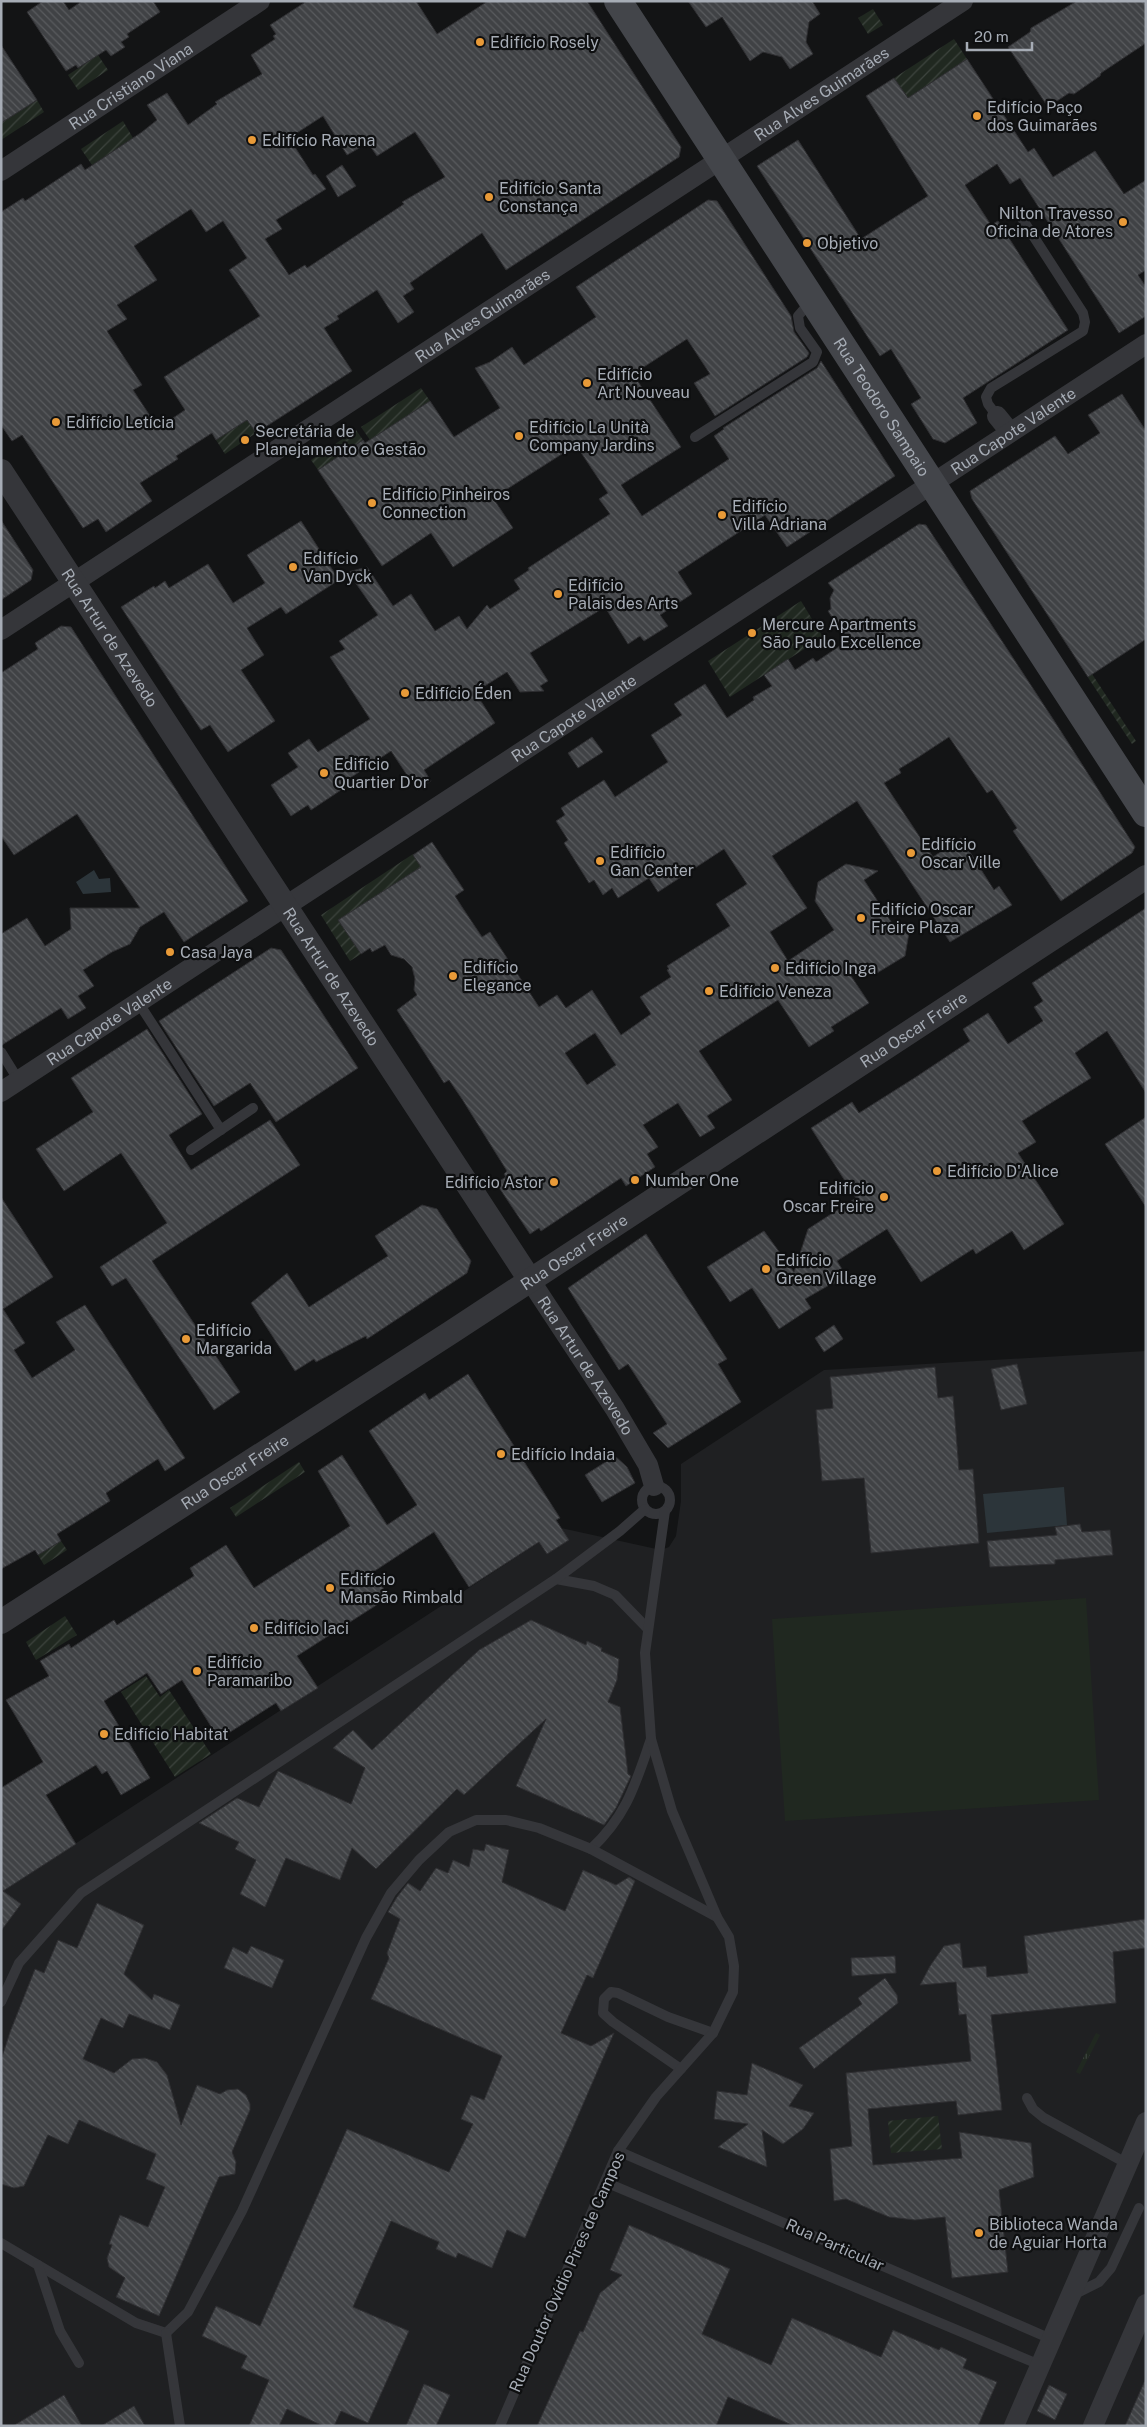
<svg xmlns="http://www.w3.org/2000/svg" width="1147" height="2427" font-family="'Public Sans',sans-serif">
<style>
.built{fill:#1f2022}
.grass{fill:url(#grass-tufts)}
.garden{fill:url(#garden-furrows)}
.pitch{fill:#202820}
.water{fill:#2c353a}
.building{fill:url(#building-back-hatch);stroke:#2e2e31;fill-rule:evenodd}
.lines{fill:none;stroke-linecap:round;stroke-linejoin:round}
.service{stroke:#35363a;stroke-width:10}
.minor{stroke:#35363a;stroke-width:20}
.tertiary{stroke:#35363a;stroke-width:24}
.secondary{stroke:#43454a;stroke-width:28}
.poi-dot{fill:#e89a38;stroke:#0e0f10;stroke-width:2}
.labels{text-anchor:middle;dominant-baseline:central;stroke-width:4.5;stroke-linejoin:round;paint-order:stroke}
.poi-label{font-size:16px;fill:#a6acb5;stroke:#0e0f10;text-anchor:start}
.street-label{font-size:16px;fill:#a6acb5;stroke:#0e0f10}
</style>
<defs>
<pattern id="grass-tufts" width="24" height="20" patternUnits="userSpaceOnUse" patternTransform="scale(1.25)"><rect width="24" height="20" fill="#202820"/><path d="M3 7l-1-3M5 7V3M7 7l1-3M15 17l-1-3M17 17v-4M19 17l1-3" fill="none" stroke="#3d443e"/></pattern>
<pattern id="garden-furrows" width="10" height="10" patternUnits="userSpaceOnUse" patternTransform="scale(1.25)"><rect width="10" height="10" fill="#202820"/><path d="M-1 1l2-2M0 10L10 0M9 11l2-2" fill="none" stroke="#3d443e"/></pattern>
<pattern id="building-back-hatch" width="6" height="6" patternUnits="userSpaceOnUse" patternTransform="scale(1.25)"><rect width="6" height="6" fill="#404245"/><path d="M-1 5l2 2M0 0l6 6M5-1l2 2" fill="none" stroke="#595b5e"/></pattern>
</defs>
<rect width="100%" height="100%" fill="#131415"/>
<path class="built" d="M1146 1351V2426H1V1892L561 1528 661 1550 669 1547 676 1536 681 1501V1464L824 1370Z"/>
<path class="grass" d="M1096 2033 1100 2035 1080 2074 1076 2072Z"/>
<g class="garden">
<path d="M873 9 883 25 868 34 858 18Z"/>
<path d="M954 39 967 59 908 98 894 78Z"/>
<path d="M98 55 108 70 78 90 68 75Z"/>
<path d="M37 100 44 112 1 140V123Z"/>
<path d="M123 121 133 138 92 165 81 149Z"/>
<path d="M421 388 430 401 370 440 361 427Z"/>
<path d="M247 420 256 433 225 454 216 440Z"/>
<path d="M356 430 363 440 318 470 311 460Z"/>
<path d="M801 601 823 637 730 697 708 661Z"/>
<path d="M1092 674 1136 741 1132 744 1087 676Z"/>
<path d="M413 854 421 867 339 920 361 954 350 961 321 915Z"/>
<path d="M299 1462 305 1472 236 1517 230 1508Z"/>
<path d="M61 1541 67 1550 44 1565 38 1555Z"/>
<path d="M65 1616 77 1635 36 1660 26 1642Z"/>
<path d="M146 1676 160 1697 169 1690 211 1754 175 1777 121 1692Z"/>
<path d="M938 2116 942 2149 891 2153 888 2121Z"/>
</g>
<path class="pitch" d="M1086 1598 1099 1800 785 1821 772 1619Z"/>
<g class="water">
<path d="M94 870 99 879 110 878 111 892 83 894 76 882Z"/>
<path d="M1064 1487 1067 1525 987 1533 983 1494Z"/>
</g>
<g class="building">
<path d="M43 1H63L69 10 82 1H153L160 12 127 34 129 37 121 42 125 47 111 56 106 50 78 68 76 65 66 71 27 12Z"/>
<path d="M307 1H416L437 34 488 1H587L681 147 679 157 506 270 482 233 410 283 414 289 403 296 414 312 398 323 377 290 337 316 339 319 324 328 352 371 256 433 247 420 216 440 212 433 176 456 178 459 140 483 152 501 106 532 98 519 83 528 22 435 12 441 1 425V212L23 198 25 201 81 164 85 170 142 132 157 120 147 105 167 93 188 125 217 104 215 102 262 74 251 55 275 39 273 36 276 34 270 25ZM323 116 347 155 368 143 377 156 415 132 445 177 402 202 404 204 307 268 305 265 289 275 265 239 282 229 276 220 326 189 315 174 313 175 289 138ZM191 209 206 232 223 221 247 258 229 270 260 316 164 377 185 410 158 428 133 390 142 385 107 331 127 319 117 305 157 280 134 246Z"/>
<path d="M688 1H812L820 14 809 22 806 42 813 54 790 69 782 57 763 52 750 61 722 17 706 27Z"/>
<path d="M1077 1H1146V43L1101 73 1100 76 1074 94 1069 93 1048 107 1008 47 1030 32 1031 28Z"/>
<path d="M1 45 37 100 1 123Z"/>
<path d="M967 59 1028 152 1034 148 1053 177 1095 151 1124 194 1146 180V270L1138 275 1146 287V316L1119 333 1020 178 1010 184 997 164 965 185 991 225 998 221 1068 330 963 398 977 423 945 443 933 439 928 431 911 404 921 398 891 349 880 356 757 166 798 140 861 239 928 196 866 96 894 78 908 98Z"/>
<path d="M342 165 356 186 338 197 326 176Z"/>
<path d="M708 200 717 201 791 316 794 332 809 353 807 357 715 416 694 383 710 374 687 339 633 374 681 447 621 485 642 516 729 459 714 436 724 429 723 428 817 368 821 361 895 476 787 547 765 515 678 572 692 594 660 615 668 626 644 641 640 636 628 644 605 607 530 653 548 681 540 686 544 691 520 692 507 672 475 692 495 723 424 770 431 781 417 790 391 751 350 778 353 782 311 810 308 805 291 816 271 785 298 767 288 753 309 739 318 752 370 719 330 657 345 649 339 641 378 615 348 572 367 567 393 606 411 594 435 631 459 616 467 629 487 605 490 609 520 589 514 580 529 570 528 568 610 514 599 499 608 493 576 445 493 498 513 528 453 567 431 533 382 566 318 470 363 440 365 443 430 401 454 437 500 408 475 368 490 362 512 347 524 365 596 317 576 287Z"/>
<path d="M1122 394 1146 431V639L1088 677 972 499 970 491 1055 436 1068 454 1100 433 1088 415Z"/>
<path d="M1 520 33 570 31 580 1 600Z"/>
<path d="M301 521 339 580 286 614 281 607 247 628 264 655 241 670 275 721 228 752 210 725 201 730 121 607 154 586 155 588 165 581 169 588 208 564 233 603 265 583 247 555Z"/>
<path d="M919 524 926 525 1053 719 1135 847 1132 853 1061 901 1013 831 1017 828 992 790 987 793 949 737 917 758 899 769 901 773 884 783 933 857 961 838 994 890 999 886 1012 905 950 942 857 801 772 856 807 908 770 932 788 961 834 930 815 901 818 882 846 864 878 871 864 880 899 934 910 927 905 956 877 973 845 967 869 1003 831 1027 834 1031 809 1047 778 1000 699 1051 732 1100 707 1116 715 1128 700 1137 678 1103 643 1125 658 1147 647 1154 655 1167 626 1186 621 1178 541 1231 539 1228 530 1234 496 1183 506 1177 504 1174 507 1171 462 1099 449 1080 444 1083 397 1010 417 995 414 990 415 979 412 967 404 959 391 955 385 945 372 952 370 948 361 954 338 920 421 867 413 855 432 842 464 890 455 896 462 907 482 937 490 932 539 1007 557 995 566 1008 592 990 621 1035 651 1014 640 997 671 977 667 970 669 969 667 966 730 926 716 904 747 884 724 849 658 892 649 878 618 898 612 888 603 895 594 880 589 883 564 843 568 840 556 821 565 815 561 808 604 780 615 797 668 762 651 735 682 715 674 704 705 684 727 718 754 700 753 697 772 686 764 675 788 659 795 670 813 658 816 662 847 641 828 611 831 609 830 598 834 590 828 583ZM595 1033 616 1065 587 1085 565 1053Z"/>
<path d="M61 626 71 627 80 641 248 901 184 942 164 912 140 927 130 944 112 952 83 970 94 986 78 996 86 1008 68 1019 61 1008 2 1045 1 934 27 918 45 946 71 929 70 908H140L77 814 14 855 1 836V673L38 649 35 643Z"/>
<path d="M592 737 603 752 578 768 568 753Z"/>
<path d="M1146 908V1093L1107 1031 1075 1053 1091 1078 1022 1121 1036 1142 1018 1153 1064 1224 1024 1250 1012 1231 976 1254 973 1249 921 1282 887 1229 837 1261 850 1282 831 1284 805 1299 811 1308 779 1329 752 1288 730 1302 707 1267 764 1231 794 1272 808 1229 856 1198 811 1128 852 1102 859 1113 916 1077 970 1041 963 1029 988 1013 1008 1044 1043 1021 1034 1007 1043 1001 1032 983Z"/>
<path d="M271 948 281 950 358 1068 276 1122 250 1083 214 1106 159 1021Z"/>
<path d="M147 1029 202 1114 169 1135 191 1170 270 1120 300 1165 152 1261 240 1392 214 1410 126 1278 112 1286 100 1267 167 1223 121 1153 64 1191 36 1149 93 1112 71 1078Z"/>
<path d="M1146 1117V1207L1105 1144Z"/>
<path d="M1 1197 53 1277 3 1309 25 1343 14 1350 32 1378 75 1350 56 1322 85 1305 185 1458 165 1471 158 1459 106 1493 110 1501 57 1534 61 1541 38 1555 35 1550 1 1569Z"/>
<path d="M422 1205 437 1209 471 1261 467 1273 367 1339 366 1336 316 1362 314 1359 295 1371 251 1303 287 1273 309 1307 388 1256 375 1236Z"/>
<path d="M646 1234 727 1359 718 1364 741 1402 668 1448 653 1433 667 1424 628 1364 619 1370 568 1288Z"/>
<path d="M834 1325 843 1339 824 1352 815 1338Z"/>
<path d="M1017 1364 1027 1404 1001 1410 991 1369Z"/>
<path d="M935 1367 938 1398 953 1396 959 1470 973 1469 979 1543 871 1553 864 1478 822 1481 816 1410 833 1408 830 1377Z"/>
<path d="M468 1374 560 1518 556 1520 569 1540 547 1554 539 1542 469 1587 434 1532 373 1572 389 1597 297 1656 318 1688 281 1711 276 1703 219 1739 182 1680 161 1694 147 1673 104 1701 150 1778 121 1795 107 1771 102 1774 96 1765 46 1795 76 1844 3 1891 21 1904 1 1931V1788L43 1762 6 1700 49 1676 40 1661 69 1644 71 1648 114 1620 117 1625 194 1576 190 1568 226 1545 254 1588 350 1526 318 1471 342 1455 387 1525 417 1505 369 1431 425 1393 429 1400Z"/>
<path d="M615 1456 627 1467 635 1483 602 1502 585 1475Z"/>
<path d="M1080 1524 1082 1532 1110 1530 1113 1555 1055 1560V1564L990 1567 987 1541 1057 1535 1055 1527Z"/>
<path d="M531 1620 586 1645 587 1641 602 1648 601 1651 619 1659 617 1680 608 1702 620 1707 628 1774 631 1776 616 1808 604 1825 516 1786 546 1719 464 1795 457 1789 376 1869 352 1848 340 1880 286 1858 265 1907 240 1894 256 1860 235 1849 239 1842 199 1823 237 1798 259 1807 278 1771 351 1804 365 1768 333 1748 353 1730 372 1750 479 1650Z"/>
<path d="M486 1844 509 1850 502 1882 565 1911 583 1870 616 1885 629 1877 635 1881 593 1978 587 1975 561 2033 591 2046 614 2033 525 2238 507 2230 492 2268 458 2253 456 2258 436 2249 439 2242 391 2221 353 2307 409 2331 368 2423 341 2411 334 2426H323L287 2409 279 2426H249L269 2380 241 2368 247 2356 202 2336 216 2306 260 2326 347 2129 449 2172 473 2124 461 2119 471 2095 484 2100 502 2056 371 1999 389 1958 387 1953 400 1919 388 1912 397 1897 408 1883 420 1891 436 1868 448 1873 453 1860 469 1867 473 1849 484 1851Z"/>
<path d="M97 1903 144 1925 124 1974 152 2000 154 1994 180 2005 170 2030 129 2014 123 2028 101 2018 83 2059 114 2073 132 2059 145 2058 157 2062 167 2075 181 2125 197 2085 220 2094 227 2090 238 2089 246 2095 250 2104V2110L232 2152 236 2162 235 2174 219 2177 159 2316 116 2297 125 2278 109 2267 107 2258 112 2245 109 2244 120 2215 148 2227 165 2187 146 2179 156 2154 79 2120 68 2144 48 2135 24 2186 14 2188 1 2184V2060L10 2032 35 1969 44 1973 58 1940 77 1948Z"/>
<path d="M1146 1919V1948L1113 1952 1116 2003 991 2015 1002 2110 958 2115 956 2101 868 2109 873 2165 962 2158 959 2132 1031 2143 1034 2177 999 2190 1008 2272 952 2278 945 2217 915 2220 889 2217 846 2199 834 2201 830 2149 852 2146 846 2073 971 2061 966 2014 959 2015 956 1982 920 1985 930 1966 944 1946 960 1943 963 1968 986 1966 987 1977 1028 1973 1024 1936Z"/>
<path d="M251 1946 284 1960 272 1988 224 1968 233 1947 247 1954Z"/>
<path d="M895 1956 896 1973 852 1976 851 1958Z"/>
<path d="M885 1978 897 1995 898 2003 814 2069 799 2048 862 2004 858 1998Z"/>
<path d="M752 2063 803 2085 789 2106 814 2113 803 2129 783 2144 762 2130 767 2167 718 2147 748 2124 714 2119 717 2091 747 2095Z"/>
<path d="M629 2225 730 2269 702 2334 771 2365 792 2318 881 2357 893 2330 939 2350 941 2347 967 2359 963 2368 997 2382 978 2426H794L728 2397 716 2426H537L580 2331 583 2332 600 2293 622 2275 610 2270Z"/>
<path d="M1146 2378V2426H1125Z"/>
<path d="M424 2384 450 2395 436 2426H406Z"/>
<path d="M1049 2385 1067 2394 1055 2420 1037 2411Z"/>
<path d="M64 2395 82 2426H13Z"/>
<path d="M134 2406 145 2426H101Z"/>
</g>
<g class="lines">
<g class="service">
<path d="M997 416 988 404 986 397 991 388 1083 331 1085 322 1083 313 1021 217"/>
<path d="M695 437 813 362 817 352 800 328 798 316 811 301"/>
<path d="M138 1002 221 1130"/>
<path d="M1 1052 19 1081"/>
<path d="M191 1150 253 1108"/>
<circle cx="656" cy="1500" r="14"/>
<path d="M556 1579 594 1586 615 1595 648 1629"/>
<path d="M591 1849C627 1815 635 1785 651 1739"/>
<path d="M1 2002 19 1963 81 1893 556 1579 620 1531 645 1509"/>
<path d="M681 2069 613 2022 603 2013 604 1999 611 1992 618 1993 668 2017 713 2033"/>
<path d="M1027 2098 1033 2109 1044 2118 1128 2164"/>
<path d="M618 2151 1051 2339"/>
<path d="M605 2182 1040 2365"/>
<path d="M1 2243 136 2323 166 2333"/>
<path d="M38 2265 60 2331 79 2363"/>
<path d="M1073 2295 1099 2282 1111 2268 1139 2208"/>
<path d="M166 2333 188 2312 242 2211 366 1938 391 1893 419 1860 449 1832 476 1820H506L539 1828 591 1849 717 1917"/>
<path d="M166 2333 180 2426"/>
<path d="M500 2426 618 2151 656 2097 713 2033 733 1992 734 1966 729 1937 717 1917 672 1811 651 1739 645 1653 665 1511"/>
</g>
<g class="minor">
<path id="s1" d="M1 171 260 1"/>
<path d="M997 416 1010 432"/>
<path id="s2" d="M1 630 963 1"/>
<path id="s3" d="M1 1092 1146 344"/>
<path id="s4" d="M530 1280 615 1409 648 1465 654 1486"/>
<path d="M1014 2426 1146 2122"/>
<path d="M1093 2426 1146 2304"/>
</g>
<g class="tertiary">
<path id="s5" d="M1 471 530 1280"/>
<path id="s6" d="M1 1622 450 1333 1146 877"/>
</g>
<path class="secondary" id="s7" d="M618 1 1146 813"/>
</g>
<g class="poi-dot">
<circle cx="480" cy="42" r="5"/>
<circle cx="977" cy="116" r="5"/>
<circle cx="252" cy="140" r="5"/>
<circle cx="489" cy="197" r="5"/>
<circle cx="1123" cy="222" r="5"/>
<circle cx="807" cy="243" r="5"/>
<circle cx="587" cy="383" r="5"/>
<circle cx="56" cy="422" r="5"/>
<circle cx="519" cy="436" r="5"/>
<circle cx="245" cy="440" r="5"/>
<circle cx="372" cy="503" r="5"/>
<circle cx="722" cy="515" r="5"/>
<circle cx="293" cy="567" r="5"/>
<circle cx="558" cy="594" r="5"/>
<circle cx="752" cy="633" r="5"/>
<circle cx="405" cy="693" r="5"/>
<circle cx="324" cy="773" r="5"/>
<circle cx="911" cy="853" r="5"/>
<circle cx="600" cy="861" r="5"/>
<circle cx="861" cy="918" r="5"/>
<circle cx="170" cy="952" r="5"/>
<circle cx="775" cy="968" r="5"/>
<circle cx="453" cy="976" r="5"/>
<circle cx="709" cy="991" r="5"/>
<circle cx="937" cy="1171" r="5"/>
<circle cx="635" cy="1180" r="5"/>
<circle cx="554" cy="1182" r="5"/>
<circle cx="884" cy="1197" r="5"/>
<circle cx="766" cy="1269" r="5"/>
<circle cx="186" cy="1339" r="5"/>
<circle cx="501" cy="1454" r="5"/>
<circle cx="330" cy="1588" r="5"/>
<circle cx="254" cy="1628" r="5"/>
<circle cx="197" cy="1671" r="5"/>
<circle cx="104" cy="1734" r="5"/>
<circle cx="979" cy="2233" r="5"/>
</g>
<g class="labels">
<g class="poi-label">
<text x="490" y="42">Edifício Rosely</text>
<text x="987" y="107">Edifício Paço<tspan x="987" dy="18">dos Guimarães</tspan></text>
<text x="262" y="140">Edifício Ravena</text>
<text x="499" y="188">Edifício Santa<tspan x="499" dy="18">Constança</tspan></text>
<text x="1113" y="213" text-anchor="end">Nilton Travesso<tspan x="1113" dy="18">Oficina de Atores</tspan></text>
<text x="817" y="243">Objetivo</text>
<text x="597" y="374">Edifício<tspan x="597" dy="18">Art Nouveau</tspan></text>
<text x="66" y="422">Edifício Letícia</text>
<text x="529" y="427">Edifício La Unità<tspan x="529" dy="18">Company Jardins</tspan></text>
<text x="255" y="431">Secretária de<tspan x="255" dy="18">Planejamento e Gestão</tspan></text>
<text x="382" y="494">Edifício Pinheiros<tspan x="382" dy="18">Connection</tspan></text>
<text x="732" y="506">Edifício<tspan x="732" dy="18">Villa Adriana</tspan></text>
<text x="303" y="558">Edifício<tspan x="303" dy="18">Van Dyck</tspan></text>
<text x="568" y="585">Edifício<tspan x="568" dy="18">Palais des Arts</tspan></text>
<text x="762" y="624">Mercure Apartments<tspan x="762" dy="18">São Paulo Excellence</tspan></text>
<text x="415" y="693">Edifício Éden</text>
<text x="334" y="764">Edifício<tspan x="334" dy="18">Quartier D'or</tspan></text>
<text x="921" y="844">Edifício<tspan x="921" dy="18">Oscar Ville</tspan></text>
<text x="610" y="852">Edifício<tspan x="610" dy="18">Gan Center</tspan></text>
<text x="871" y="909">Edifício Oscar<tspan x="871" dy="18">Freire Plaza</tspan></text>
<text x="180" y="952">Casa Jaya</text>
<text x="463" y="967">Edifício<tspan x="463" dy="18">Elegance</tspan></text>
<text x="785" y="968">Edifício Inga</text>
<text x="719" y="991">Edifício Veneza</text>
<text x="947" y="1171">Edifício D'Alice</text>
<text x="645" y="1180">Number One</text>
<text x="544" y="1182" text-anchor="end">Edifício Astor</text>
<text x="874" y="1188" text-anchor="end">Edifício<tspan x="874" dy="18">Oscar Freire</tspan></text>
<text x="776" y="1260">Edifício<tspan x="776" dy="18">Green Village</tspan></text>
<text x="196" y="1330">Edifício<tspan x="196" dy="18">Margarida</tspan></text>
<text x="511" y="1454">Edifício Indaia</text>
<text x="340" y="1579">Edifício<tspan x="340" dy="18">Mansão Rimbald</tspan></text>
<text x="264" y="1628">Edifício Iaci</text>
<text x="207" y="1662">Edifício<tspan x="207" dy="18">Paramaribo</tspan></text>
<text x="114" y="1734">Edifício Habitat</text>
<text x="989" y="2224">Biblioteca Wanda<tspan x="989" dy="18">de Aguiar Horta</tspan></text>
</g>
<g class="street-label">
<text stroke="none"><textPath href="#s1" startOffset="155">Rua Cristiano Viana</textPath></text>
<text stroke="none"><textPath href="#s2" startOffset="980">Rua Alves Guimarães</textPath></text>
<text stroke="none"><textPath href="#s2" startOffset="575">Rua Alves Guimarães</textPath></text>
<text stroke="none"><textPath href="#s7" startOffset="484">Rua Teodoro Sampaio</textPath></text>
<text stroke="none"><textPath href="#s3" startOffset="1209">Rua Capote Valente</textPath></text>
<text stroke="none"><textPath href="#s5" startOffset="199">Rua Artur de Azevedo</textPath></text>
<text stroke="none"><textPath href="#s3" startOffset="684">Rua Capote Valente</textPath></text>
<text stroke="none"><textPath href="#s5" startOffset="604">Rua Artur de Azevedo</textPath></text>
<text stroke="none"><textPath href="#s3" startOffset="129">Rua Capote Valente</textPath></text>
<text stroke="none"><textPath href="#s6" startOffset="1088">Rua Oscar Freire</textPath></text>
<text stroke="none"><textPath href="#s6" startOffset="682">Rua Oscar Freire</textPath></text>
<text stroke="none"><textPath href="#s4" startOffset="102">Rua Artur de Azevedo</textPath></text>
<text stroke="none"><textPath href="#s6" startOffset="278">Rua Oscar Freire</textPath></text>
<text transform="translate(835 2245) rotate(24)">Rua Particular</text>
<text transform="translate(567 2272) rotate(-66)">Rua Doutor Ovídio Pires de Campos</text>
</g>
</g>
<rect width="1147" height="2427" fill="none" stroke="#a6acb5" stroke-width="5"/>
<path d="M967 42v8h65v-8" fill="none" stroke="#a6acb5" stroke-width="2.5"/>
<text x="974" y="42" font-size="15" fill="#a6acb5" stroke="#0e0f10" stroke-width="4" paint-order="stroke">20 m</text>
</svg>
